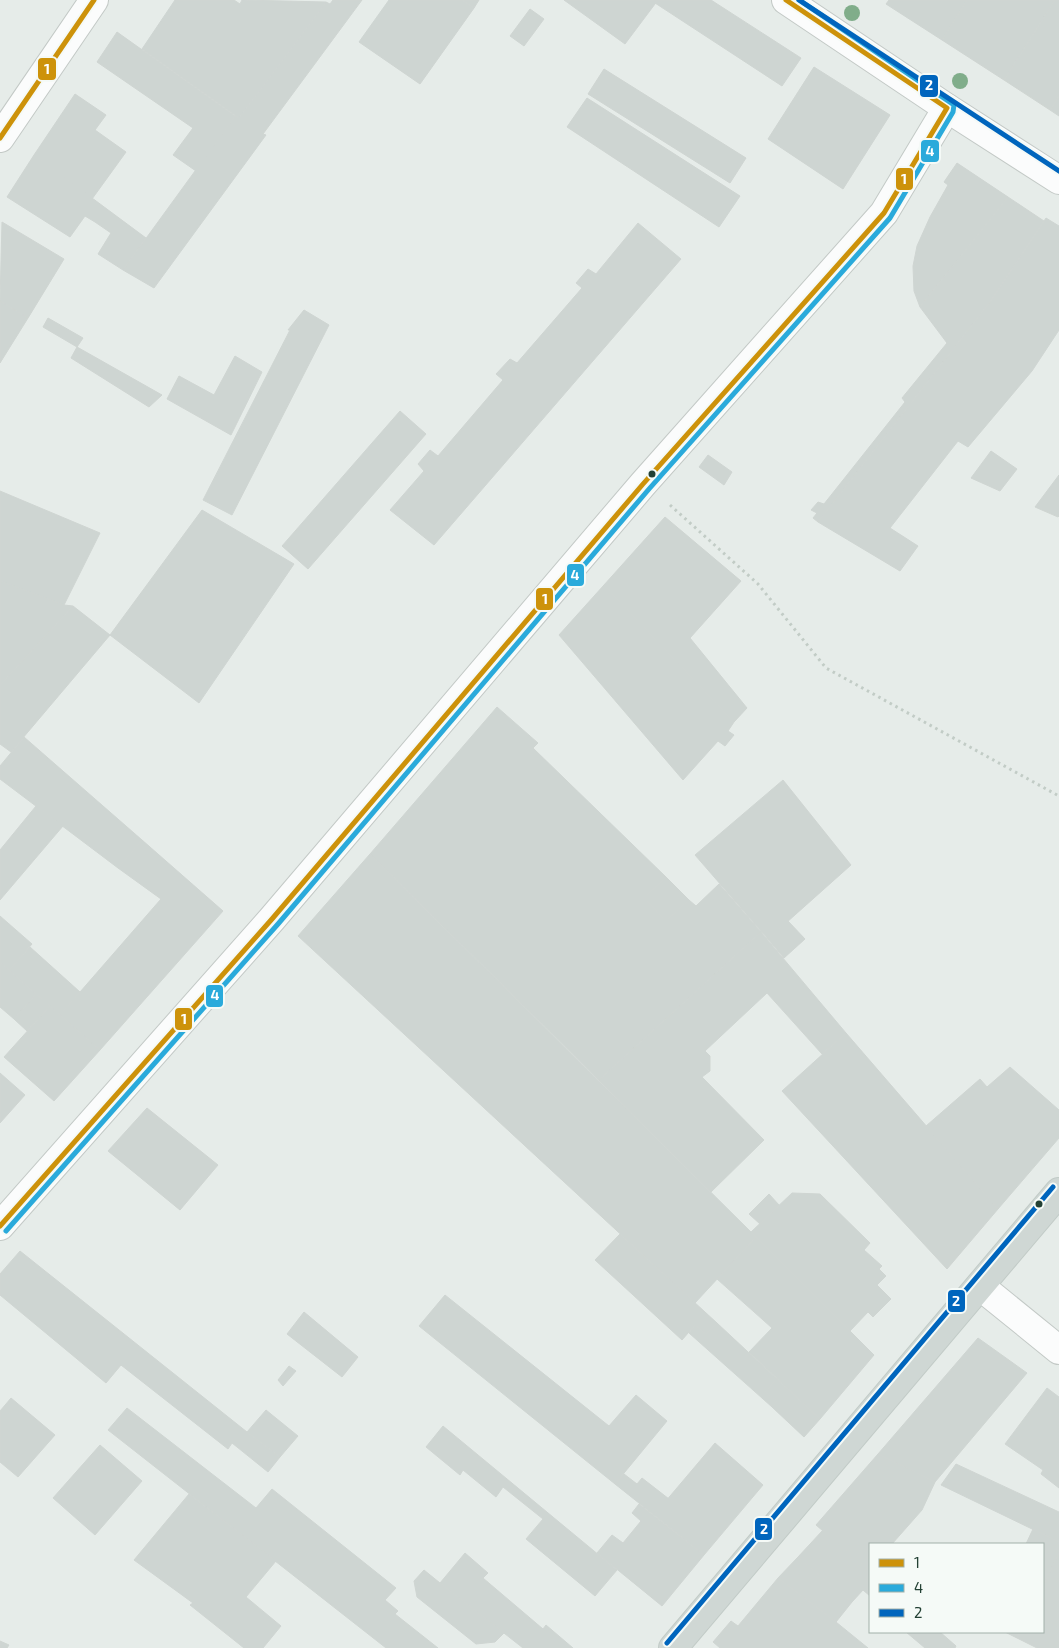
<svg xmlns="http://www.w3.org/2000/svg" width="1059" height="1648" font-family="'Exo 2',sans-serif">
<style>
.building{fill:#ced5d2;stroke:#cfd5d2}
.lines{fill:none;stroke-linecap:round;stroke-linejoin:round}
.minor-casing{stroke:#c3c9c6;stroke-width:30}
.major-casing{stroke:#c2cbc7;stroke-width:30}
.path{stroke:#c2ccc6;stroke-width:3;stroke-dasharray:2.5 4;stroke-linecap:butt}
.minor{stroke:#fbfcfc;stroke-width:28}
.major{stroke:#cfd7d4;stroke-width:28}
.bus-1-casing{stroke:#f5faf7;stroke-width:9}
.bus-2-casing{stroke:#f5faf7;stroke-width:9}
.bus-3-casing{stroke:#f5faf7;stroke-width:9}
.bus-1{stroke:#cd920a;stroke-width:5}
.bus-2{stroke:#2aaadb;stroke-width:5}
.bus-3{stroke:#0065bd;stroke-width:5}
.tree{fill:#80ad8a}
.bus-dot{fill:#234134;stroke:#f5faf7;stroke-width:2}
.line-badge{stroke:#f5faf7;stroke-width:2}
.badge-label{font-size:14px;text-anchor:middle;font-weight:bold;fill:#fff}
</style>
<rect width="100%" height="100%" fill="#e6ece9"/>
<g class="building">
<path d="M175 0H234L240 4 242 0 326 2 239 118 142 49Z"/>
<path d="M333 0H362L263 134 266 135 154 288 123 270 235 116 239 118 326 2 330 4Z"/>
<path d="M389 0H462L474 8 420 84 359 42Z"/>
<path d="M462 0H479L474 8Z"/>
<path d="M564 0H658L625 44Z"/>
<path d="M658 0H711L801 58 782 86 655 3Z"/>
<path d="M889 0H967L942 40 886 4Z"/>
<path d="M967 0H1055L1004 80 942 40Z"/>
<path d="M1055 0H1059V96L1050 110 1004 80Z"/>
<path d="M530 9 544 19 524 46 510 36Z"/>
<path d="M117 32 235 116 196 171 173 155 193 128 97 62Z"/>
<path d="M814 67 890 115 843 189 768 139Z"/>
<path d="M604 69 746 158 730 183 588 94Z"/>
<path d="M75 94 106 115 95 130 126 152 92 199 34 155Z"/>
<path d="M1059 96V116L1050 110Z"/>
<path d="M587 98 740 196 719 227 567 127Z"/>
<path d="M34 155 146 238 123 270 98 254 111 233 95 222 85 216 70 237 7 197Z"/>
<path d="M957 163 1008 197 920 307 914 291 913 266 917 246 930 217 948 185 944 182Z"/>
<path d="M1008 197 1044 221 990 302 818 522 813 518 817 513 811 510 818 502 824 504 905 402 902 398 947 343 920 307Z"/>
<path d="M1046 218 1059 226V330L1032 371 968 447 958 441 890 528 918 546 900 571 818 522 990 302Z"/>
<path d="M2 222 64 259 28 318 0 301Z"/>
<path d="M638 223 681 259 434 545 390 510 424 471 418 464 430 450 438 456 503 380 496 374 510 359 517 363 582 288 576 283 588 269 596 274Z"/>
<path d="M0 301 28 318 0 363Z"/>
<path d="M304 310 329 325 232 515 203 500 290 330H288Z"/>
<path d="M48 318 83 338 77 347 43 327Z"/>
<path d="M77 347 162 395 149 407 71 358Z"/>
<path d="M235 356 262 372 231 435 167 399 179 376 214 395Z"/>
<path d="M400 411 426 434 308 569 282 546Z"/>
<path d="M991 451 1017 469 1000 491 971 478Z"/>
<path d="M708 455 732 472 724 485 699 467Z"/>
<path d="M1059 475V516L1058 517 1035 507Z"/>
<path d="M0 491 100 533 64 605 0 581Z"/>
<path d="M202 510 294 564 199 703 110 635Z"/>
<path d="M665 517 741 581 690 638 747 708 734 722 604 585Z"/>
<path d="M0 581 64 605 73 606 0 685Z"/>
<path d="M604 585 734 722 728 731 734 735 725 746 718 741 683 780 559 635Z"/>
<path d="M73 606 110 635 11 752 0 744V685Z"/>
<path d="M497 707 538 743 533 748 666 877 644 898 666 921 689 900 696 906 719 884 761 932 599 1080 370 854Z"/>
<path d="M24 737 142 840 118 868 0 779V766Z"/>
<path d="M783 780 851 865 768 939 695 855Z"/>
<path d="M36 806 63 826 0 900V850Z"/>
<path d="M142 840 223 911 100 1050 60 1015 161 899 118 868Z"/>
<path d="M370 854 756 1237 695 1303 298 936Z"/>
<path d="M666 877 689 900 666 921 644 898Z"/>
<path d="M0 916 32 944 9 970 0 962Z"/>
<path d="M788 921 805 939 784 958 768 939Z"/>
<path d="M761 932 846 1033 822 1054 767 993 705 1051 710 1056V1071L702 1077 764 1140 711 1192 599 1080Z"/>
<path d="M30 947 80 992 60 1015 9 970Z"/>
<path d="M0 962 36 994 14 1019 0 1007Z"/>
<path d="M36 994 50 1006 27 1031 14 1019Z"/>
<path d="M50 1006 100 1050 54 1101 4 1057Z"/>
<path d="M846 1033 998 1209 947 1269 782 1091Z"/>
<path d="M1010 1067 1059 1110V1138L998 1209 926 1126 980 1079 987 1087Z"/>
<path d="M0 1073 25 1095 0 1123Z"/>
<path d="M147 1108 218 1165 180 1210 108 1151Z"/>
<path d="M792 1193 820 1194 870 1243 864 1250 882 1266 879 1269 886 1276 877 1285 891 1299 873 1317 868 1312 850 1331 751 1232Z"/>
<path d="M769 1194 779 1205 760 1224 749 1214Z"/>
<path d="M620 1234 717 1323 706 1334 695 1325 682 1340 595 1260Z"/>
<path d="M756 1237 874 1355 820 1419 749 1352 772 1328 717 1279Z"/>
<path d="M20 1251 247 1432 280 1457 268 1472 232 1443 228 1449 121 1365 106 1383 0 1295V1274Z"/>
<path d="M445 1295 609 1426 636 1395 667 1421 615 1484 419 1326Z"/>
<path d="M304 1312 358 1357 342 1377 287 1334Z"/>
<path d="M717 1323 777 1379 765 1392 777 1401 772 1407 689 1333 695 1325 706 1334Z"/>
<path d="M978 1338 1027 1373 935 1482 878 1454Z"/>
<path d="M289 1366 296 1371 283 1386 278 1380Z"/>
<path d="M777 1379 820 1419 804 1437 772 1407 777 1401 765 1392Z"/>
<path d="M1047 1388 1059 1397V1488L1041 1474 1043 1470 1005 1444Z"/>
<path d="M11 1398 55 1435 18 1477 0 1462V1411Z"/>
<path d="M127 1408 256 1508 272 1489 396 1588 385 1600 398 1611 395 1614 438 1648H386L108 1430Z"/>
<path d="M266 1410 298 1436 280 1457 247 1432Z"/>
<path d="M443 1426 617 1570 595 1596 526 1539 543 1519 503 1487 496 1497 463 1470 460 1475 426 1447Z"/>
<path d="M715 1443 763 1485 704 1555 654 1515Z"/>
<path d="M100 1445 142 1481 95 1535 53 1498Z"/>
<path d="M878 1454 935 1482 922 1510 892 1544H870V1571L816 1525Z"/>
<path d="M956 1464 1059 1512V1542L941 1485Z"/>
<path d="M624 1474 637 1484 642 1478 669 1499 654 1515 615 1484Z"/>
<path d="M189 1494 276 1561 246 1597 281 1626 263 1648H244L190 1605 193 1603 134 1560Z"/>
<path d="M639 1504 704 1555 662 1606 597 1553 612 1535 623 1543 641 1521 632 1513Z"/>
<path d="M1033 1529 1059 1542V1553L1043 1586V1544H1026Z"/>
<path d="M823 1530 870 1571V1596L863 1590 852 1602 798 1557Z"/>
<path d="M465 1553 488 1573 483 1578 543 1629 546 1625 573 1648H523L440 1583Z"/>
<path d="M1059 1553V1648H1037L1017 1638 1020 1632H1043V1586Z"/>
<path d="M798 1557 852 1602 836 1622 778 1578Z"/>
<path d="M424 1570 440 1583 504 1633 495 1642 476 1644 417 1597 414 1581Z"/>
<path d="M778 1578 836 1622 868 1648H720L713 1642 731 1621 738 1626Z"/>
<path d="M906 1632H940L956 1646 955 1648H925Z"/>
<path d="M1005 1632H1020L1017 1638Z"/>
<path d="M0 1641 9 1645 7 1648H0Z"/>
</g>
<g class="lines">
<g class="minor-casing">
<g id="minor">
<path d="M786 0 947 108 1059 180"/>
<path d="M0 138 94 0"/>
<path d="M0 1226 272 919 643 484 884 213 947 108"/>
<path d="M980 1286 1059 1350"/>
</g>
</g>
<g class="major-casing">
<path id="major" d="M673 1648 1059 1192"/>
</g>
<path class="path" d="M670 505 758 584 826 668 1059 796"/>
<use href="#minor" class="minor"/>
<use href="#major" class="major"/>
<g class="bus-1-casing">
<g id="bus-1">
<path d="M0 138 94 0"/>
<path d="M0 1226 272 919 643 484 884 213 947 108 786 0"/>
</g>
</g>
<g class="bus-2-casing">
<path id="bus-2" d="M6 1231 278 924 649 489 890 218 953 112 954 105 799 0"/>
</g>
<g class="bus-3-casing">
<g id="bus-3">
<path d="M799 0 1059 171"/>
<path d="M667 1643 1053 1187"/>
</g>
</g>
<use href="#bus-1" class="bus-1"/>
<use href="#bus-2" class="bus-2"/>
<use href="#bus-3" class="bus-3"/>
</g>
<g class="tree">
<circle cx="852" cy="13" r="8"/>
<circle cx="960" cy="81" r="8"/>
</g>
<g class="bus-dot">
<circle cx="652" cy="474" r="4.5"/>
<circle cx="1039" cy="1204" r="4.5"/>
</g>
<g class="line-badge">
<rect x="37" y="57" width="20" height="24" rx="5" fill="#cd920a"/>
<rect x="919" y="74" width="20" height="24" rx="5" fill="#0065bd"/>
<rect x="920" y="139" width="20" height="24" rx="5" fill="#2aaadb"/>
<rect x="895" y="167" width="19" height="24" rx="5" fill="#cd920a"/>
<rect x="566" y="563" width="19" height="24" rx="5" fill="#2aaadb"/>
<rect x="535" y="587" width="19" height="24" rx="5" fill="#cd920a"/>
<rect x="205" y="984" width="19" height="24" rx="5" fill="#2aaadb"/>
<rect x="174" y="1007" width="19" height="24" rx="5" fill="#cd920a"/>
<rect x="947" y="1289" width="19" height="24" rx="5" fill="#0065bd"/>
<rect x="754" y="1517" width="19" height="24" rx="5" fill="#0065bd"/>
</g>
<g class="badge-label">
<text x="47" y="74">1</text>
<text x="929" y="90">2</text>
<text x="930" y="156">4</text>
<text x="904" y="184">1</text>
<text x="575" y="580">4</text>
<text x="545" y="604">1</text>
<text x="215" y="1000">4</text>
<text x="184" y="1024">1</text>
<text x="956" y="1306">2</text>
<text x="764" y="1534">2</text>
</g>
<rect x="869" y="1543" width="175" height="90" fill="#f5faf7" stroke="#a1b0a9"/>
<rect x="879" y="1559" width="25" height="8" fill="#cd920a" stroke="#a1b0a9"/>
<text x="914" y="1568" font-size="15" fill="#234134">1</text>
<rect x="879" y="1584" width="25" height="8" fill="#2aaadb" stroke="#a1b0a9"/>
<text x="914" y="1593" font-size="15" fill="#234134">4</text>
<rect x="879" y="1609" width="25" height="8" fill="#0065bd" stroke="#a1b0a9"/>
<text x="914" y="1618" font-size="15" fill="#234134">2</text>
</svg>
